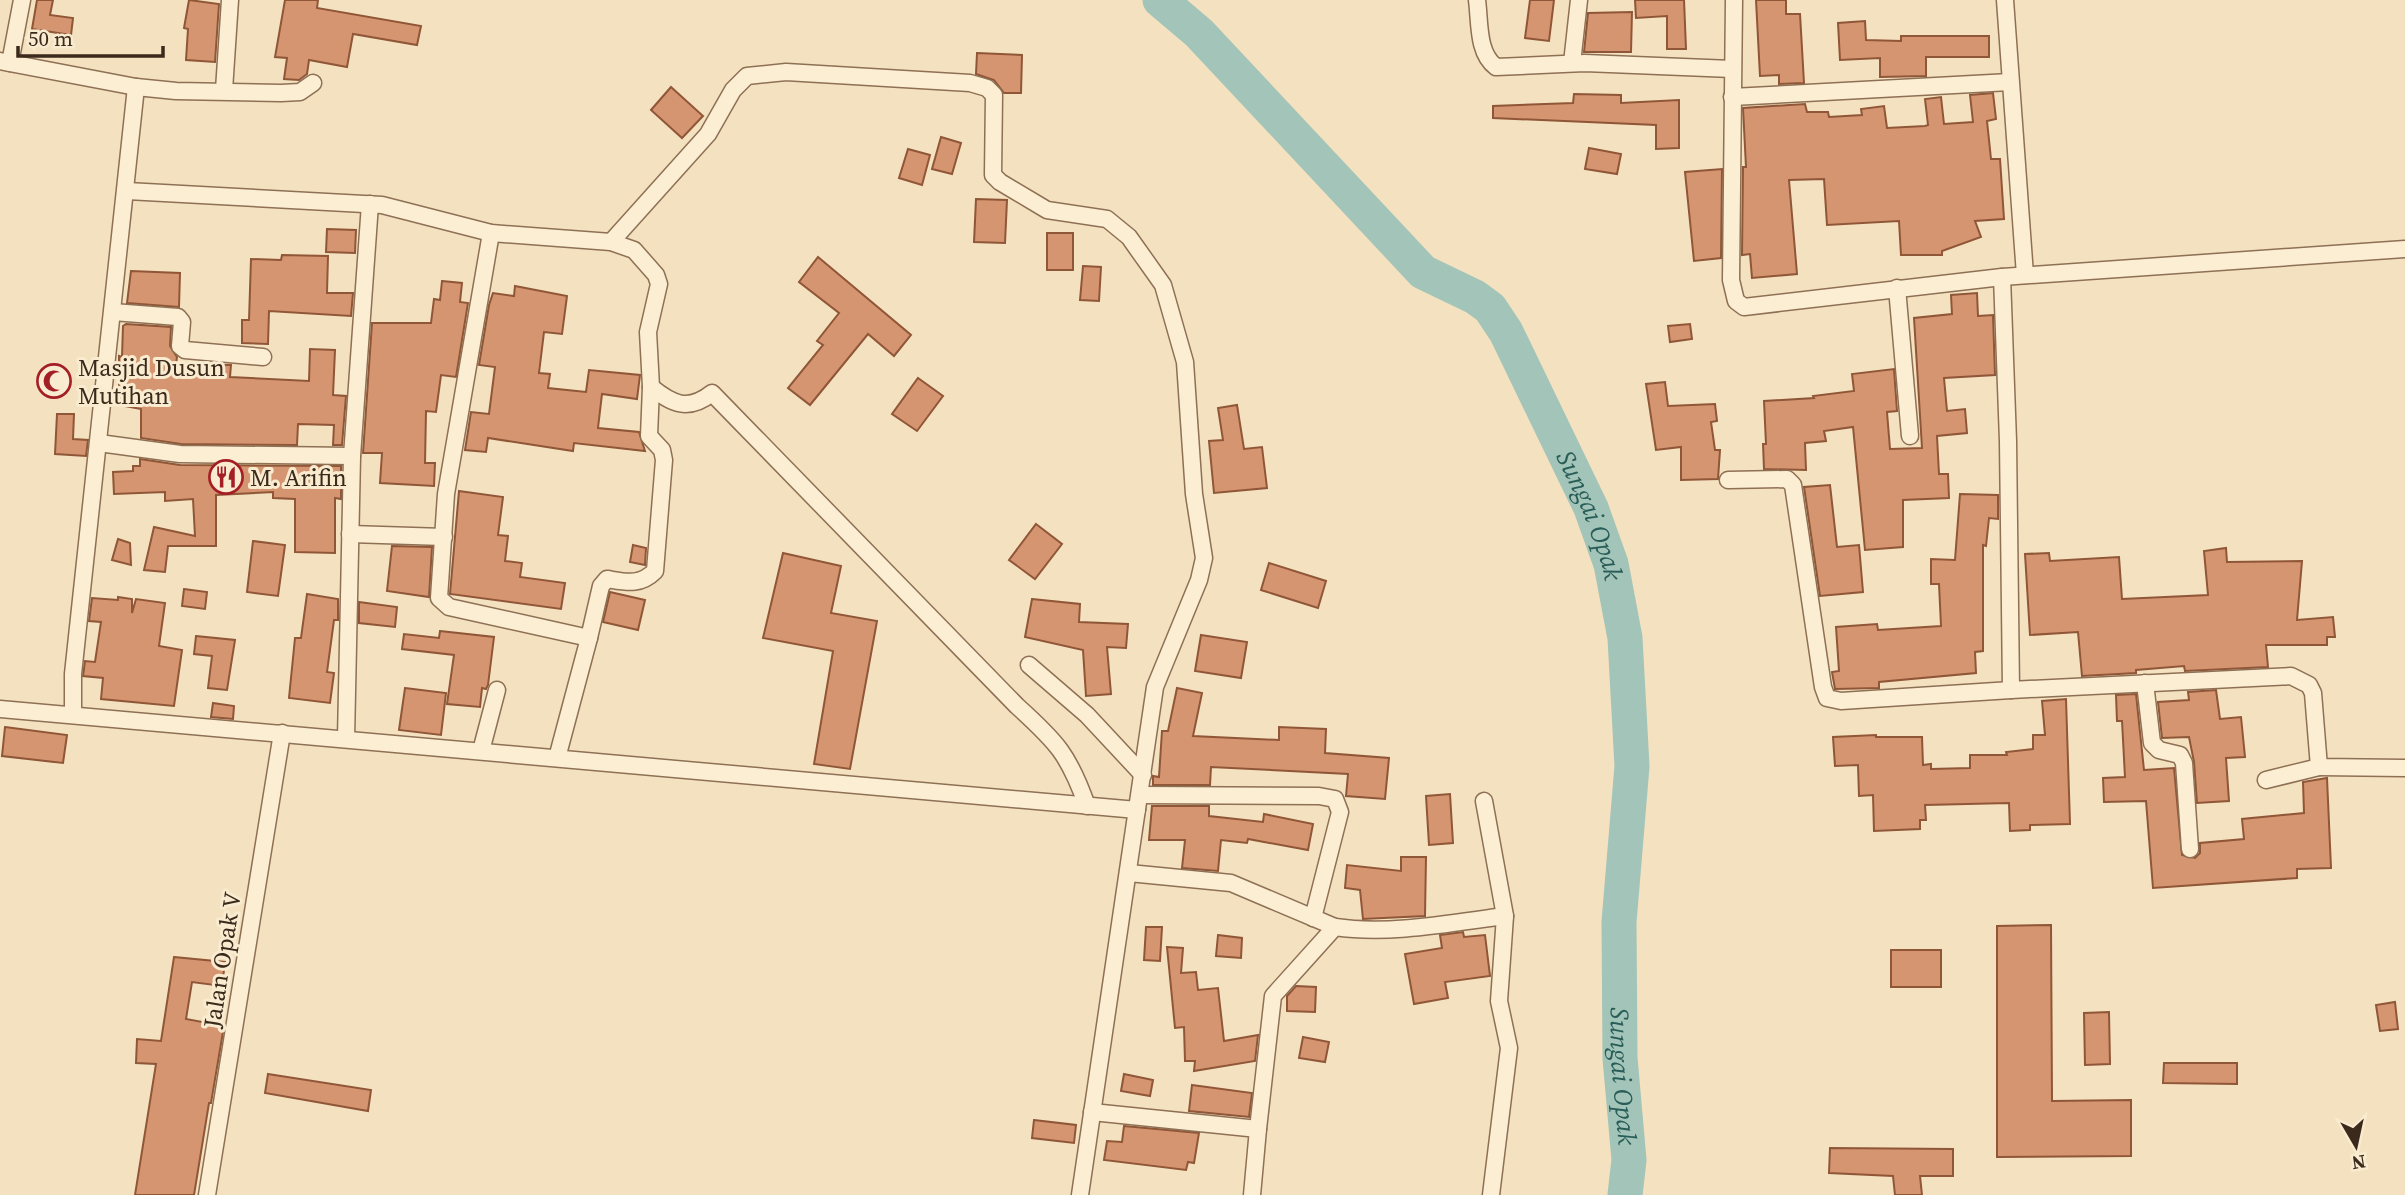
<svg xmlns="http://www.w3.org/2000/svg" width="2405" height="1195" font-family="'Source Serif 4',serif">
<style>
.lines{fill:none;stroke-linecap:round;stroke-linejoin:round}
.river{stroke:#a3c4b9;stroke-width:35}
.building{fill:#d59570;stroke:#905638;stroke-width:2}
.minor-casing{stroke:#8e7055;stroke-width:19}
.minor{stroke:#fceed3;stroke-width:16}
.labels{text-anchor:middle;dominant-baseline:central;stroke-width:6;stroke-linejoin:round;paint-order:stroke}
.poi-label{font-size:24px;fill:#3b291b;stroke:#f9ebcf;text-anchor:start}
.street-label{font-size:24px;fill:#3b291b;stroke:#f9ebcf}
.water-label{font-size:26px;font-style:italic;fill:#295d57;stroke:#f9ebcf}
</style>
<rect width="100%" height="100%" fill="#f3e1bf"/>
<g class="lines">
<path class="river" id="s1" d="M1160 0 1199 33 1423 272 1475 297 1490 308 1506 332 1591 508 1611 564 1625 638 1632 766 1619 922 1620 1058 1629 1160 1625 1195"/>
</g>
<g class="building">
<path d="M37 0H53L50 15 73 18 71 35 32 29Z"/>
<path d="M189 0 219 4 215 62 186 60 188 29 184 28Z"/>
<path d="M285 0H318L317 8 421 26 417 45 353 34 347 67 309 60 307 74 299 80 284 79 287 58 275 57Z"/>
<path d="M1530 0H1554L1549 41 1525 38Z"/>
<path d="M1635 0H1684L1686 49H1667V16L1636 18Z"/>
<path d="M1756 0H1786V14H1800L1804 83 1779 84V75L1760 76Z"/>
<path d="M1632 12 1631 52H1584L1588 13Z"/>
<path d="M1865 21 1866 40 1901 41V36H1989V57H1926V76L1880 77V58L1840 60 1838 23Z"/>
<path d="M977 53 1022 55 1021 93H1004L994 80 976 74Z"/>
<path d="M671 87 703 116 682 138 651 110Z"/>
<path d="M1993 93 1996 119 1987 121 1991 159H2000L2004 219 1975 221 1981 237 1942 251V255H1901L1899 221 1827 225 1824 179 1789 180 1797 274 1752 278 1750 254 1742 255 1743 167H1746L1743 108 1805 104 1807 112H1828L1829 117 1862 115 1861 109 1884 106 1887 128 1925 126 1928 125 1925 99 1941 97 1944 124 1973 122 1970 95Z"/>
<path d="M1574 94 1621 95V103L1679 100V148L1656 149V125L1493 118V106L1573 103Z"/>
<path d="M941 137 961 143 952 174 932 169Z"/>
<path d="M1589 148 1621 154 1617 174 1585 169Z"/>
<path d="M908 149 930 155 922 185 899 178Z"/>
<path d="M1722 169 1721 258 1694 261 1685 172Z"/>
<path d="M976 199 1007 200 1005 243 974 242Z"/>
<path d="M327 229 356 230 355 253 326 252Z"/>
<rect x="1047" y="233" width="26" height="37"/>
<path d="M282 255 328 256 327 293H353L351 316 269 311 268 344 242 343V320H249L251 259 281 260Z"/>
<path d="M818 257 911 335 894 356 868 334 810 405 788 388 823 345 817 341 839 313 799 282Z"/>
<path d="M1083 266 1101 267 1099 301 1080 300Z"/>
<path d="M131 271 180 273 179 307 127 303Z"/>
<path d="M442 281 462 283 460 302 468 303 456 377 441 375 436 412 426 411 425 463H435L434 486 380 483 382 453H363L372 323H431L434 299 440 300Z"/>
<path d="M515 286 567 296 562 334 544 332 539 373 550 374 548 388 586 392 589 370 640 375 637 399 602 394 598 428 639 432 645 451 574 443 573 451 488 438 486 452 465 450 471 412 489 414 495 367 479 365 489 305 493 293 514 296Z"/>
<path d="M1977 293 1978 316 1993 315 1995 375 1944 378 1947 411 1965 409 1967 433 1937 436 1939 474H1948L1949 498 1903 500V547L1865 550 1853 427 1824 431 1826 441 1805 443 1806 470 1764 469 1763 444H1766L1764 401 1814 398 1813 396 1854 391 1852 374 1894 369 1897 411 1887 412 1890 449 1922 448 1914 318 1952 314 1951 295Z"/>
<path d="M126 324 171 327 170 346 177 357 176 364 231 365 230 377 309 381 310 349 335 350 333 395 346 396 342 445H333L334 425 298 424 297 445 181 444 141 438V409L119 405V356L122 357 123 326Z"/>
<path d="M1690 324 1692 339 1670 342 1668 326Z"/>
<path d="M918 378 943 396 917 431 892 414Z"/>
<path d="M1665 382 1668 406 1715 404 1717 421 1711 422 1715 450H1720L1718 479 1681 480V447L1656 450 1646 384Z"/>
<path d="M1237 405 1244 449 1262 447 1267 488 1214 493 1209 441 1223 440 1218 408Z"/>
<path d="M57 414H74L73 439 88 440 86 456 55 454Z"/>
<path d="M140 459 180 465 341 466V499L335 498V553L295 552V499L273 498V492L216 495V546H168L165 572 144 570 154 527 195 536 193 499 165 501V492L114 494 113 472 133 471V466H140Z"/>
<path d="M1830 485 1837 547 1859 545 1863 592 1820 596 1804 487Z"/>
<path d="M459 491 503 497 498 535 508 536 505 561 522 563 520 577 565 583 561 609 450 594Z"/>
<path d="M1960 494 1998 495V519L1989 518 1986 546 1983 545V651L1975 652 1976 673 1879 682V688L1835 689 1832 672 1839 671 1836 627 1877 624 1878 630 1941 626 1939 584H1931V559L1955 560Z"/>
<path d="M1036 524 1062 544 1035 579 1009 560Z"/>
<path d="M118 539 130 543 131 565 112 560Z"/>
<path d="M253 541 285 545 278 596 247 592Z"/>
<path d="M633 545 646 548 645 565 630 562Z"/>
<path d="M392 546 432 547 429 597 387 591Z"/>
<path d="M2226 548 2227 562 2302 561 2297 620 2333 617 2335 637H2327V645H2266L2268 667 2185 671 2184 666 2136 670V673L2082 676 2078 632 2030 635 2025 554 2049 553 2050 561 2119 557 2122 599 2208 595 2204 551Z"/>
<path d="M783 553 841 566 831 613 877 621 850 769 814 764 833 651 763 638Z"/>
<path d="M1269 563 1326 581 1318 608 1261 590Z"/>
<path d="M184 589 207 592 205 609 182 606Z"/>
<path d="M610 592 645 600 638 630 603 622Z"/>
<path d="M307 594 338 599V620H334L327 672 334 673 330 703 289 698 295 638H301Z"/>
<path d="M118 597 132 599V613L136 599 165 603 159 646 182 650 174 706 101 699 103 678 83 676 85 661 95 662 101 622 89 621 92 598 118 600Z"/>
<path d="M1032 599 1080 604 1079 622 1128 624 1126 648 1107 647 1111 694 1086 696 1083 650 1025 637Z"/>
<path d="M359 602 397 607 395 627 359 623Z"/>
<path d="M440 631 494 637 488 685 486 689 482 688 480 707 447 704 454 655 402 649 404 634 439 638Z"/>
<path d="M1201 635 1247 642 1241 678 1195 671Z"/>
<path d="M196 636 235 640 227 690 208 688 212 656 194 654Z"/>
<path d="M405 688 446 693 441 735 399 730Z"/>
<path d="M1177 688 1202 693 1193 736 1279 740V727L1326 729 1325 753 1389 758 1385 799 1346 796 1348 774 1211 767 1210 785H1153V776L1159 777 1162 731H1168Z"/>
<path d="M2216 690 2220 719 2241 717 2245 757 2226 758 2229 801 2197 803 2194 762 2189 737 2162 738 2158 702 2189 700 2188 692Z"/>
<path d="M2136 694 2144 770 2174 768 2182 855 2195 858 2200 853V843L2244 839 2242 819 2304 813 2303 782 2327 778 2331 868 2297 869V878L2153 888 2146 801 2104 802 2103 778 2125 777 2122 721H2117L2116 695Z"/>
<path d="M2066 699 2070 824 2030 825V830L2010 831 2009 803 1925 805 1926 820H1920V829L1874 831 1873 795 1859 796 1858 765 1835 766 1833 737 1876 735V737H1922L1923 765 1931 764V769L1970 768V755H2007L2006 752 2033 749V735H2045L2042 701Z"/>
<path d="M213 703 234 706 233 719 211 717Z"/>
<path d="M5 727 67 735 63 763 2 756Z"/>
<path d="M1450 794 1453 843 1429 845 1426 796Z"/>
<path d="M1152 806H1209V816L1263 822 1264 814 1313 824 1308 850 1248 839 1247 843 1221 840 1218 871 1182 868 1185 840H1149Z"/>
<path d="M1401 857H1426L1425 916 1363 919 1360 890 1345 888 1347 865 1401 871Z"/>
<path d="M2051 925 2052 1101 2131 1100V1156L1997 1157V926Z"/>
<path d="M1146 927H1162L1160 961 1144 960Z"/>
<path d="M1463 932 1464 937 1485 935 1490 976 1445 982 1448 998 1414 1004 1405 954 1442 948 1440 935Z"/>
<path d="M1218 935 1242 938 1241 958 1216 956Z"/>
<path d="M1167 947 1183 948 1181 973 1196 972 1198 990 1218 988 1224 1041 1258 1035 1255 1061 1194 1071 1195 1061H1185L1184 1027 1175 1028Z"/>
<rect x="1891" y="950" width="50" height="37"/>
<path d="M174 957 225 962 222 986 192 982 186 1019 224 1026 211 1103H209L194 1195H135L156 1064 136 1063 137 1039 161 1041Z"/>
<path d="M1296 986 1316 987 1315 1012 1287 1011V996Z"/>
<path d="M2395 1002 2398 1029 2380 1031 2376 1005Z"/>
<path d="M2109 1012 2110 1064 2085 1065 2084 1013Z"/>
<path d="M1303 1037 1329 1042 1325 1062 1299 1058Z"/>
<path d="M2164 1063H2237V1084L2163 1083Z"/>
<path d="M268 1074 371 1090 368 1111 265 1093Z"/>
<path d="M1124 1074 1153 1080 1150 1096 1121 1091Z"/>
<path d="M1192 1085 1252 1093 1249 1117 1189 1111Z"/>
<path d="M1034 1120 1076 1125 1074 1143 1032 1138Z"/>
<path d="M1124 1126 1199 1133 1194 1163 1188 1162 1186 1170 1104 1160 1107 1141 1122 1142Z"/>
<path d="M1830 1148 1953 1149V1176H1920L1922 1195H1895L1893 1176 1829 1173Z"/>
</g>
<g class="lines">
<g class="minor-casing">
<g id="minor">
<path d="M1477 0C1480 22 1477 53 1496 67L1585 63 1732 69"/>
<path d="M1734 0 1731 280 1736 301 1744 307 2002 277 2405 249"/>
<path d="M2005 0 2025 275"/>
<path d="M0 61 136 87 176 91 281 93 300 92 313 83"/>
<path d="M10 63 22 0"/>
<path d="M1572 63 1579 0"/>
<path d="M224 90 230 0"/>
<path d="M1732 97 2010 82"/>
<path d="M127 191 382 205 491 233 611 242 634 250 656 275 659 284 648 332 651 387C672 404 688 412 712 393L1017 706C1057 742 1069 755 1087 806"/>
<path d="M491 233 446 494 439 598 449 607 589 638 557 758"/>
<path d="M611 242 708 134 733 90 747 76 786 72 970 83 987 88 994 95 993 175 1000 182 1047 210 1107 219 1129 237 1163 285 1185 362 1194 494 1204 558 1199 580 1155 687 1080 1195"/>
<path d="M2002 277 2008 441 2011 690 2291 676 2309 685 2313 693 2319 767 2405 768"/>
<path d="M1897 288 1910 436"/>
<path d="M113 312 178 317 182 322 180 346 185 350 263 357"/>
<path d="M99 443 180 454 352 456"/>
<path d="M1728 480 1787 479 1793 485 1823 687 1827 698 1841 701 2011 690"/>
<path d="M350 534 444 537"/>
<path d="M589 638 601 586 607 579C626 582 640 586 655 571L664 460 662 450 649 436 651 387"/>
<path d="M1029 665 1087 715 1143 775"/>
<path d="M2145 683 2152 743 2159 750 2180 755 2184 763 2190 849"/>
<path d="M0 709 1137 810"/>
<path d="M73 714V674L136 87"/>
<path d="M346 739 352 456 370 204"/>
<path d="M481 751 497 690"/>
<path d="M2266 780 2319 767"/>
<path d="M1141 795 1319 796 1335 799 1340 812 1313 918"/>
<path d="M1484 801 1505 916 1499 1001 1509 1048 1491 1195"/>
<path d="M1129 873 1231 883 1335 927C1389 935 1451 923 1505 916"/>
<path d="M1092 1112 1258 1129 1252 1195"/>
<path d="M1258 1129 1273 996 1335 927"/>
<path d="M207 1195 282 733"/>
</g>
</g>
<use href="#minor" class="minor"/>
</g>
<defs>
<g id="mosque-ring" transform="scale(1.75)"><circle r="9.5" fill="#f9ebcf" stroke="#a41e26" stroke-width="1.5"/><path d="M3.5-4.9A6 6 0 1 0 3.5 4.9A5 5 0 1 1 3.5-4.9Z" fill="#a41e26"/></g>
<g id="restaurant-ring" transform="scale(1.75)"><circle r="9.5" fill="#f9ebcf" stroke="#a41e26" stroke-width="1.5"/><path d="M-5-6h1v4h1v-4h1v4h1v-4h1v5L-1.5 .5V6h-2V.5L-5-1ZM5-6V6H3V1.5H1.5Q1.5-4 5-6Z" fill="#a41e26"/></g>
</defs>
<g fill-rule="evenodd">
<use href="#mosque-ring" x="54" y="381"/>
<use href="#restaurant-ring" x="226" y="477"/>
</g>
<g class="labels">
<g class="poi-label">
<text x="78" y="367">Masjid Dusun<tspan x="78" dy="28">Mutihan</tspan></text>
<text x="250" y="477">M. Arifin</text>
</g>
<g class="street-label">
<text transform="translate(222 960) rotate(-81)">Jalan Opak V</text>
</g>
<g class="water-label">
<text stroke="none"><textPath href="#s1" startOffset="686">Sungai Opak</textPath></text>
<text stroke="none"><textPath href="#s1" startOffset="1253">Sungai Opak</textPath></text>
</g>
</g>
<g transform="translate(2356 1146) rotate(171)" stroke="#f9ebcf" stroke-width="5" paint-order="stroke">
<path d="M0-5L12 26L0 18L-12 26Z" fill="#3b291b"/>
<text y="-10" font-size="19" font-weight="bold" text-anchor="middle" fill="#3b291b">N</text>
</g>
<path d="M18 46v10h145v-10" fill="none" stroke="#3b291b" stroke-width="3.5"/>
<text x="28" y="46" font-size="21" fill="#3b291b" stroke="#f9ebcf" stroke-width="5" paint-order="stroke">50 m</text>
</svg>
